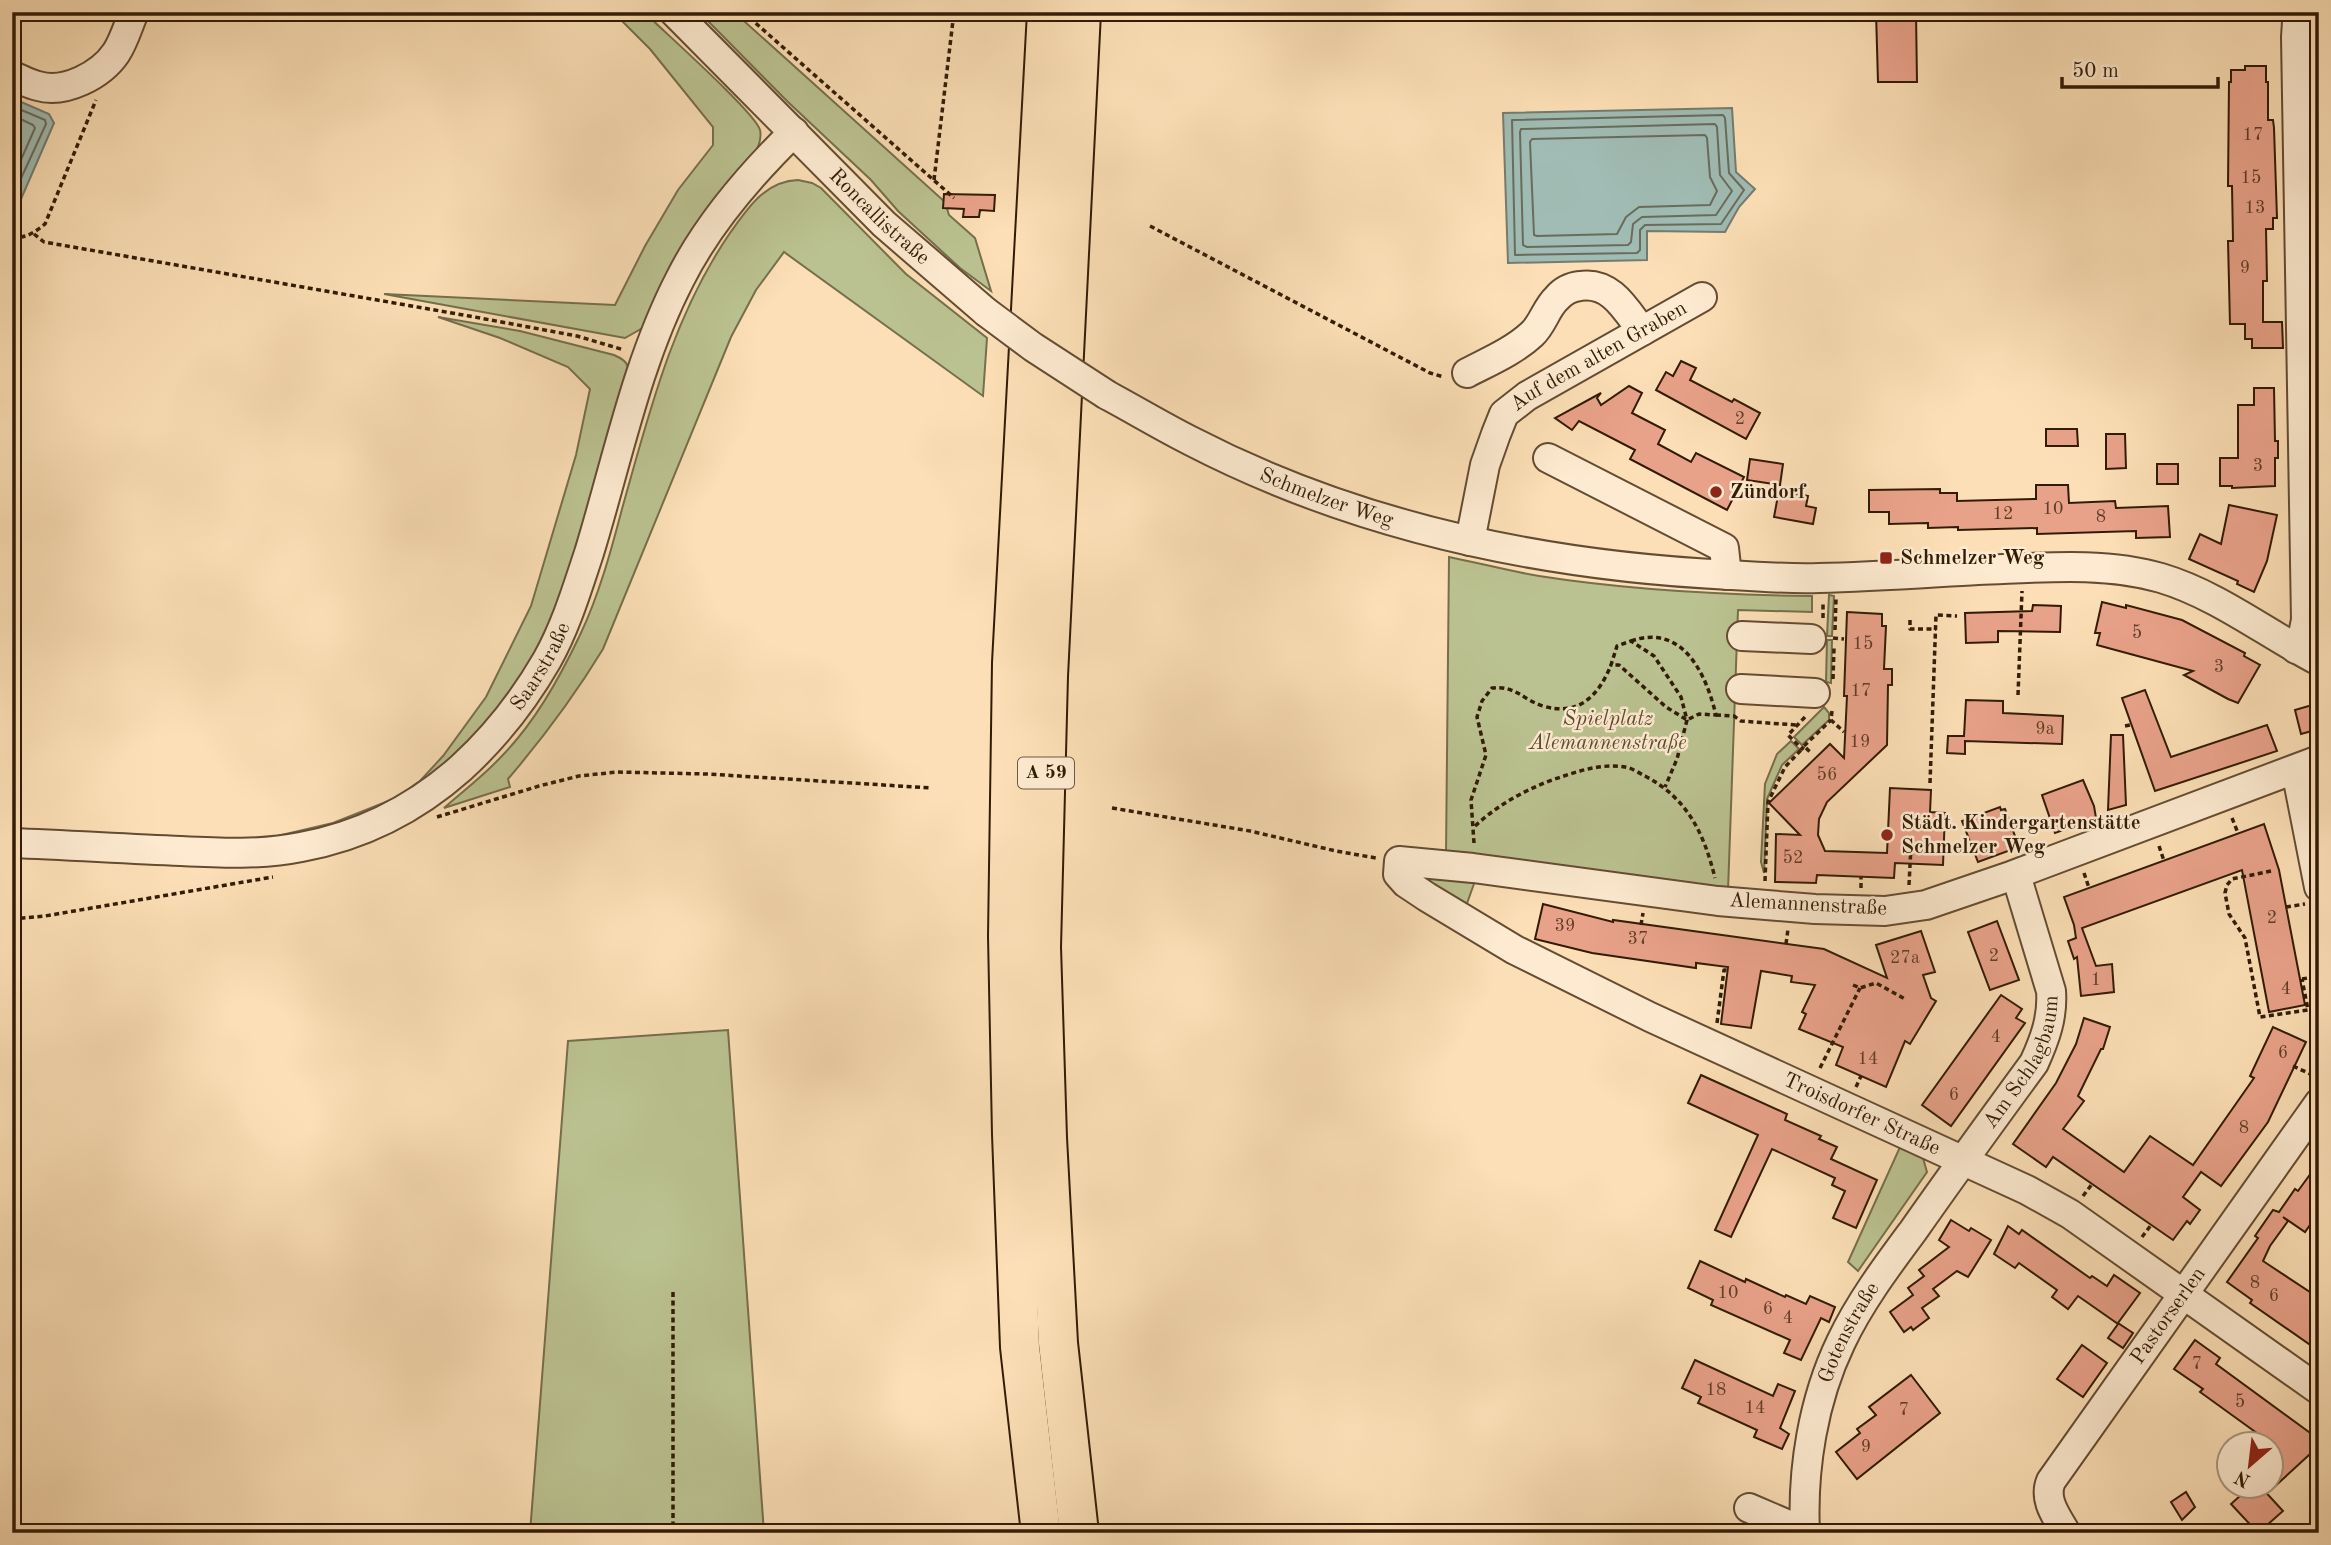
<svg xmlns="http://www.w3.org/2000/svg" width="2331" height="1545" font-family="'Old Standard TT',serif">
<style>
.green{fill:#bbc291;stroke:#766e4c;stroke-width:2}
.water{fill:#a0bcb4;stroke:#747c6e;stroke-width:2}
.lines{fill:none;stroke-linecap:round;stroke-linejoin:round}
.shore{stroke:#696c5d;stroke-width:2}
.building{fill:#e9a28a;stroke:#321b06;stroke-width:2}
.minor-casing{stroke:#644c32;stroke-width:32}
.highway-casing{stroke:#321b06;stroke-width:42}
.path{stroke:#321b06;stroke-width:3.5;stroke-dasharray:5 3.5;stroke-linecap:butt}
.minor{stroke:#fdead0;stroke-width:28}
.highway{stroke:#fcdfb6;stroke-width:38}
.minor-bridge-casing{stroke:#644c32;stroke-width:32;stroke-linecap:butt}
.minor-bridge{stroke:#fdead0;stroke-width:28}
.poi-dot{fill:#8f2418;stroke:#fdead0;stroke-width:2.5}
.labels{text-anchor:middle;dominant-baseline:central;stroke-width:5;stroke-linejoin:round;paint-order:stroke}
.number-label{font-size:18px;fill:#603d27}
.shield{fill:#fdead0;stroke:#6f5943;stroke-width:2}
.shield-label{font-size:19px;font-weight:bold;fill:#321b06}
.street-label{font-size:21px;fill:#321b06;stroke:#fdead0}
.poi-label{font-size:21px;font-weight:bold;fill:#321b06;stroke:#fdead0;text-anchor:start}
.park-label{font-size:21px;font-style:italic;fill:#5b4d30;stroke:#fdead0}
</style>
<rect width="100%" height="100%" fill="#fcdfb6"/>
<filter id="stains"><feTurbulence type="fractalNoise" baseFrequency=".00286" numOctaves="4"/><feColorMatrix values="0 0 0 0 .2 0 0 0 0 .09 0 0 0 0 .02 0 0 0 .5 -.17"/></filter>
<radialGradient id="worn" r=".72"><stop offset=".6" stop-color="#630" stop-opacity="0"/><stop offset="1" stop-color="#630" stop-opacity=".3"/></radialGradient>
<g class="green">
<path d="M613 12H644C662 30 755 112 760 130 762 139 758 147 754 156L646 326 625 338 384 294 615 305 645 246 678 190 713 145V127L650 49Z"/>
<path d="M699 12H734L945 202 949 215 975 238 991 291 960 268 898 211 871 180 788 102Z"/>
<path d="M2311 112H2319V150H2312Z"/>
<path d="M798 180 812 183 821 188 906 274 987 338 983 396 784 252 756 290 731 337 603 649C575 695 543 738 508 779L510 787 444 808C462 792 482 777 499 759 534 724 559 679 580 635 599 595 611 551 622 509 649 413 673 316 730 233 748 208 765 181 798 180Z"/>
<path d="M438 317 520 331 614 355C623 359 628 362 629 372L563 598 525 675 473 743 410 792 352 821 279 841 221 840 273 837 333 823 396 798 420 781 443 756 486 697 531 606 576 455 590 389 568 367 500 338Z"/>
<path d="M1449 557C1479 563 1509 571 1539 576 1629 590 1721 595 1812 596V612L1738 610 1728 891 1446 854Z"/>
<path d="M1829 595 1834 596 1832 636H1827Z"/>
<path d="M1827 640H1832L1831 683 1826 682Z"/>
<path d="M1824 707 1829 713V720L1802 745 1794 737Z"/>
<path d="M1791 741 1799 749 1782 765 1767 799 1764 873 1761 862 1765 784 1777 754Z"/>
<path d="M1428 871 1476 878 1465 909 1424 879Z"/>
<path d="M728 1030 764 1533H530L568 1041Z"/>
<path d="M1900 1147 1923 1158 1927 1172 1858 1271 1848 1262Z"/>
</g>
<g class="water">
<path d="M12 98 49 114 54 123 18 206 12 204Z"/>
<path d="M1732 108 1736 172 1755 189 1739 207 1725 232 1647 231V260L1508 263 1503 113Z"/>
</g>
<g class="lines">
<g class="shore">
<path d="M12 106 45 120 46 124 12 198"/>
<path d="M12 115 33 125 35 128 12 180"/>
<path d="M1723 115 1725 118 1729 173 1744 190 1721 224 1645 225 1640 230V250L1637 253 1515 255 1512 120Z"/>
<path d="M1715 124 1717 127 1720 175 1732 191 1716 215 1642 217 1633 224 1631 242 1628 245 1527 247 1523 245 1520 132 1521 129Z"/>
<path d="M1705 135 1707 138 1710 177 1717 191 1710 205 1639 207 1626 217 1617 234 1537 236 1534 235 1530 142 1532 139Z"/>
</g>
</g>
<g class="building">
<path d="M1876 12H1916L1917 82H1878Z"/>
<path d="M2245 66H2266V82H2268V120H2273L2274 128 2277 218H2273V229H2266L2267 281H2263V322H2282L2283 348H2252V339H2245V324H2230L2228 241H2233L2232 186H2228L2229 82H2231V70H2245Z"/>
<path d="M944 194 995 195 994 211 980 210 979 217H963L964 209 943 208Z"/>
<path d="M1681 361 1696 368 1690 380 1732 402 1734 399 1760 413 1746 439 1656 390 1666 372 1673 376Z"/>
<path d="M1629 386 1642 393 1632 413 1665 430 1658 444 1691 462 1696 453 1744 477 1727 510 1630 459 1635 450 1579 421 1572 430 1555 418 1601 393 1597 398 1601 405Z"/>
<path d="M2254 388H2274L2275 441H2278V458H2275V486L2232 488V486H2220V458H2238V405H2254Z"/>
<path d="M2046 429H2077L2078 446H2046Z"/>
<path d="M2106 434H2125L2126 468 2106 469Z"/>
<path d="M1750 459 1783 464 1780 485 1747 480Z"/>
<rect x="2157" y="464" width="21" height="20"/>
<path d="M2036 485H2068L2069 503 2115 501 2116 508 2168 506 2170 537 2136 538V531L2037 534V528L1958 530V527L1928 528V523L1889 524V512H1869V490L1940 489V493H1957V501L2036 499Z"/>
<path d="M1779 490 1808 496 1806 506 1816 508 1813 524 1774 517Z"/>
<path d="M2229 505 2277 515 2267 561 2254 592 2237 584 2238 581 2189 559 2200 534 2221 544Z"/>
<path d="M2102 602 2126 608V605L2182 620 2245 653 2244 656 2260 665 2238 703 2228 699 2184 675 2193 671 2097 645 2100 633H2095Z"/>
<path d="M2033 605 2061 606 2060 632 1998 631V642L1966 643 1965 613 2032 611Z"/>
<path d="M1847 612 1882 614V626H1886L1884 669H1892V685H1888L1887 745 1827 802 1819 819 1818 835 1825 851 1887 853 1890 788 1931 790 1930 812 1945 813 1943 865 1895 863 1894 878 1817 875 1816 883 1775 882 1776 834 1800 835 1769 803 1830 744 1844 758 1847 696H1844Z"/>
<path d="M2145 690 2171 757 2267 725 2277 751 2155 791 2122 698Z"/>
<path d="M1966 700 2003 701V713L2063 716 2062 744 1965 741V754L1947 753 1948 736H1964Z"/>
<path d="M2319 703V729L2301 734 2295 710Z"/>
<path d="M2111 735H2123L2126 805 2108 810Z"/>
<path d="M2083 780 2094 806 2096 818 2055 833 2042 795Z"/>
<path d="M2000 807 2001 810 2005 809 2019 847 1978 862 1962 821Z"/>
<path d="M2264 824 2279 870 2305 1005 2269 1012 2242 870 2082 928 2096 966 2112 964 2114 992 2081 996 2077 957 2074 959 2068 941 2076 938 2074 925 2064 897Z"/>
<path d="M1543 904 1613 922V920L1824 949 1887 978 1876 945 1921 931 1935 972 1923 975 1931 998 1936 1001 1910 1044 1905 1041 1886 1087 1836 1065 1843 1047 1799 1029 1806 1014 1802 1012 1815 985 1791 982 1792 976 1761 971 1751 1028 1721 1024 1728 967 1696 963V968L1592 953 1535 939Z"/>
<path d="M1997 921 2019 980 1990 990 1968 932Z"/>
<path d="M2001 995 2022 1009 2016 1018 2025 1023 1951 1126 1922 1105Z"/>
<path d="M2084 1018 2110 1027 2103 1049H2101L2078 1096 2084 1101 2063 1129 2124 1172 2150 1136 2193 1165 2254 1078 2250 1076 2273 1027 2306 1042 2268 1122 2221 1186 2201 1172 2183 1197 2200 1210 2190 1224 2187 1221 2173 1240 2053 1157 2046 1167 2013 1144 2056 1083 2076 1044Z"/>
<path d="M1701 1075 1787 1114 1785 1120 1821 1136 1819 1139 1837 1147 1831 1159 1877 1180 1856 1228 1833 1218 1845 1191 1832 1185 1835 1178 1772 1149 1731 1237 1715 1230 1758 1135 1688 1103Z"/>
<path d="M2319 1162V1212L2305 1232 2283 1217 2288 1221 2270 1246 2263 1261 2319 1298V1351L2250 1303 2252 1300 2227 1282 2258 1238 2255 1236 2273 1210 2279 1212 2295 1189 2298 1191Z"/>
<path d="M1951 1220 1969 1231 1971 1228 1991 1240 1968 1277 1957 1271 1933 1289 1939 1296 1922 1308 1929 1318 1913 1330 1911 1327 1904 1332 1890 1312 1913 1295 1908 1288 1924 1276 1919 1270 1949 1247 1939 1240Z"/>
<path d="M2008 1226 2019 1234 2022 1230 2090 1278 2092 1276 2107 1286 2114 1275 2140 1293 2118 1323 2133 1333 2123 1348 2108 1338 2118 1324 2078 1296 2068 1309 2052 1297 2057 1290 2019 1263 2015 1268 1994 1254Z"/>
<path d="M1700 1261 1745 1282 1746 1279 1785 1297 1786 1295 1806 1304 1810 1296 1835 1307 1829 1322 1821 1318 1801 1360 1784 1353 1790 1340 1711 1305 1713 1300 1688 1288Z"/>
<path d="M2195 1340 2220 1358 2216 1364 2313 1435 2319 1441V1467L2309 1455 2272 1489V1444L2200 1392 2203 1389 2174 1369Z"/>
<path d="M2082 1345 2107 1363 2083 1397 2057 1379Z"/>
<path d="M1695 1360 1773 1396 1778 1384 1795 1391 1780 1428 1789 1434 1782 1449 1754 1437 1757 1430 1698 1403 1701 1397 1682 1388Z"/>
<path d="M1911 1375 1940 1413 1857 1479 1836 1452 1860 1433 1857 1429 1876 1415 1869 1407Z"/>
<path d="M2251 1486H2260L2283 1511 2258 1533 2231 1504Z"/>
<path d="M2186 1492 2195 1507 2182 1520 2171 1502Z"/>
</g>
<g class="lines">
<g class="minor-casing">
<g id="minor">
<path id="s1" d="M674 12 884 224 986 312"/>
<path d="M12 76C21 79 29 84 38 86 65 94 101 75 116 53 124 41 128 26 134 12"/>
<path d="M1467 373C1488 362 1514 351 1532 334 1543 324 1546 308 1557 298 1563 291 1571 287 1580 286 1611 281 1626 310 1642 331"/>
<path id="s2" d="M1107 395C1135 410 1163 427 1191 441 1357 527 1545 566 1730 575 1760 577 1789 579 1819 578 1872 577 1925 573 1978 570 2037 568 2104 561 2161 578 2218 595 2267 634 2319 661"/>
<path d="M1548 458 1724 548 1727 575"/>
<path id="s3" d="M1470 541 1485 465 1496 434 1504 414 1527 396 1702 297"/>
<path d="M1742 636 1811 639"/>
<path d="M2296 649 2303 635 2306 620 2296 37 2297 22 2302 12"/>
<path d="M1741 689 1815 693"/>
<path id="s4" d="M2319 760 2008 877 1926 905 1885 911 1815 909 1718 901 1473 868 1399 861 1398 874 1406 883 1427 897 1515 950 1650 1017 2027 1190 2070 1214 2319 1390"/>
<path d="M2296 770 2319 887"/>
<path id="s5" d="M12 843C69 845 125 849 181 851 221 853 262 855 301 847 361 836 416 808 461 768 496 736 524 700 547 660 566 626 577 589 589 553 617 462 636 364 680 279 708 223 750 175 794 132"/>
<path d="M1749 1508 1805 1532"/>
<path id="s6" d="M1805 1533C1802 1469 1813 1400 1841 1342 1860 1302 1887 1266 1913 1231 1953 1174 1993 1119 2034 1063 2045 1039 2053 1017 2051 991L2016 875"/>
<path id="s7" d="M2066 1533C2057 1517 2043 1500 2051 1481L2319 1103"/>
</g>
</g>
<g class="highway-casing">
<g id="highway">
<path d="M1041 1533 1020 1347 1012 1134 1008 936 1012 663 1047 12"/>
<path d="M1079 1533 1058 1343 1047 1138 1041 947 1048 676 1081 12"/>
</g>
</g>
<g class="path">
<path d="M743 12 954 198"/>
<path d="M934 180 954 12"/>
<path d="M1150 226 1430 373 1444 377"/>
<path d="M34 234 44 242 469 316 577 336 624 350"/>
<path d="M12 237C26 239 35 232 45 224L96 100"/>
<path d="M1823 618V601"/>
<path d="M1910 620V629H1936"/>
<path d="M1835 630 1836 599"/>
<path d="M1833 638 1844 639"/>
<path d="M1631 641C1683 623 1706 674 1716 715L1699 714 1687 720 1666 707 1619 665H1611L1617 646 1631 641 1654 656 1681 697 1687 720 1677 759 1665 787"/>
<path d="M1833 679 1834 648"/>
<path d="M2018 695 2022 591"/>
<path d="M1832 711 1831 720 1844 732"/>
<path d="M1716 715 1734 716 1741 721 1796 725"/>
<path d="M1805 717 1788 735 1802 749 1804 746 1811 753"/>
<path d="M2125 726 2130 725"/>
<path d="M1804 746 1831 720"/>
<path d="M1930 783 1936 615 1957 616"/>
<path d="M1112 808 1250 831 1336 851 1376 858"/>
<path d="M437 817 539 786 579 776 617 772 707 774 932 788"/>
<path d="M2232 818 2238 833"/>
<path d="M1475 826C1498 805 1523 791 1552 780 1576 772 1600 763 1625 767 1632 768 1639 773 1645 776 1687 798 1704 833 1715 878"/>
<path d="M1474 843 1471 800 1486 755 1477 717 1482 701 1492 688C1515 685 1523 700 1543 706 1579 717 1599 695 1611 665"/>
<path d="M2159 846 2164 861"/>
<path d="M2271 871 2232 879 2227 885 2225 893 2229 914 2245 938 2260 1017 2308 1010 2302 979"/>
<path d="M2084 873 2089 888"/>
<path d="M1765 881 1768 802 1785 767 1802 749"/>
<path d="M1909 885 1911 846"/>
<path d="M1861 888V876"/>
<path d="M2286 907 2305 904"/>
<path d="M12 919 45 916 273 877"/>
<path d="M1641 925 1643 913"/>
<path d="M1786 944 1788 929"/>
<path d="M2302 979 2319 976"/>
<path d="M1853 985 1860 988 1876 983 1905 999"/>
<path d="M1717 1023 1724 970H1728"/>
<path d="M2293 1066 2319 1078"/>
<path d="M1820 1068 1860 988"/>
<path d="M1856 1087 1861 1076"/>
<path d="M2083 1196 2092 1184"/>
<path d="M2142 1237 2151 1225"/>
<path d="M673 1292V1525"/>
</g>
<use href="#minor" class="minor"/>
<use href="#highway" class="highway"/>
<g class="minor-bridge-casing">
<path id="minor-bridge" d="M986 312 1033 347 1107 395"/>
</g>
<use href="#minor-bridge" class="minor-bridge"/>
</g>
<g class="poi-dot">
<circle cx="1716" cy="492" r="7"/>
<rect x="1879" y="551" width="14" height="14" rx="3.5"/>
<circle cx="1887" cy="835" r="7"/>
</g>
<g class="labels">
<g class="number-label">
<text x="2253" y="135">17</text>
<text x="2251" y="178">15</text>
<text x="2255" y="208">13</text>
<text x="2245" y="268">9</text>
<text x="1740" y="419">2</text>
<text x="2258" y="466">3</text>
<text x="2053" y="509">10</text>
<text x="2003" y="514">12</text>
<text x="2101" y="517">8</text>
<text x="2137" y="633">5</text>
<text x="1863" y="644">15</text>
<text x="2219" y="667">3</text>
<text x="1861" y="691">17</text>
<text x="2045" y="729">9a</text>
<text x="1860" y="742">19</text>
<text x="1827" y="775">56</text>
<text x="1793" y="858">52</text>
<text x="2272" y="918">2</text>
<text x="1565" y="926">39</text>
<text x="1638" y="939">37</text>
<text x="1994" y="956">2</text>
<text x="1905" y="958">27a</text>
<text x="2096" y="980">1</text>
<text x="2286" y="989">4</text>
<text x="1996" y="1037">4</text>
<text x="2283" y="1053">6</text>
<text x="1868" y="1059">14</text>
<text x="1954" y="1095">6</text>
<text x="2244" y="1128">8</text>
<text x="2255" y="1283">8</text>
<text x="1728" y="1293">10</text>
<text x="2274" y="1296">6</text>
<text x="1768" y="1309">6</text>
<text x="1788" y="1318">4</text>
<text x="2197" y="1364">7</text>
<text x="1716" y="1390">18</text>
<text x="2240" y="1402">5</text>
<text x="1755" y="1408">14</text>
<text x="1904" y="1410">7</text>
<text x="1866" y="1447">9</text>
</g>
<rect class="shield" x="1018" y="757.5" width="56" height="31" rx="5"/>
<g class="shield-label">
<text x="1046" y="773">A 59</text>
</g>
<g class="street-label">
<text stroke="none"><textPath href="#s1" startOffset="290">Roncallistraße</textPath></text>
<text stroke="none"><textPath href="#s3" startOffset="243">Auf dem alten Graben</textPath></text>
<text stroke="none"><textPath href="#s2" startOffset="243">Schmelzer Weg</textPath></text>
<text stroke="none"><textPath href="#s5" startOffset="600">Saarstraße</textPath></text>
<text transform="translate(1808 905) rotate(3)">Alemannenstraße</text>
<text stroke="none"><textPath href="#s6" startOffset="532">Am Schlagbaum</textPath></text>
<text stroke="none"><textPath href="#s4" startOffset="1486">Troisdorfer Straße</textPath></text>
<text stroke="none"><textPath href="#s7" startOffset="259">Pastorserlen</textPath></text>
<text stroke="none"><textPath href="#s6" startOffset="208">Gotenstraße</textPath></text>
</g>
<g class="poi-label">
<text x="1730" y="492">Zündorf</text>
<text x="1900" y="558">Schmelzer Weg</text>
<text x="1901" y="823">Städt. Kindergartenstätte<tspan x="1901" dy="24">Schmelzer Weg</tspan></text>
</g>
<g class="park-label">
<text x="1608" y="719">Spielplatz<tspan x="1608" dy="24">Alemannenstraße</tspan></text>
</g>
</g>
<rect width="2331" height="1545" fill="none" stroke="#fcdfb6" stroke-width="42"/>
<rect x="14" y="14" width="2303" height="1517" fill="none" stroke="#321b06" stroke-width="3.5"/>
<rect x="21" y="21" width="2289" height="1503" fill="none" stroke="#321b06" stroke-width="2"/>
<g transform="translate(2250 1465) rotate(208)"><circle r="33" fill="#fdead0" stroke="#ac977f" stroke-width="2"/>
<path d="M0-5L12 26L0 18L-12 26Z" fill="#8f2418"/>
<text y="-10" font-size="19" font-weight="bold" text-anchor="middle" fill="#321b06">N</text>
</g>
<path d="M2062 77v10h156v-10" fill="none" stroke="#321b06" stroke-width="3.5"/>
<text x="2072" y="77" font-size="21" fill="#321b06" stroke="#fdead0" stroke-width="5" paint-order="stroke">50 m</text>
<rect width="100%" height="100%" filter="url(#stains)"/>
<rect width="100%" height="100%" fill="url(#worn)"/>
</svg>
